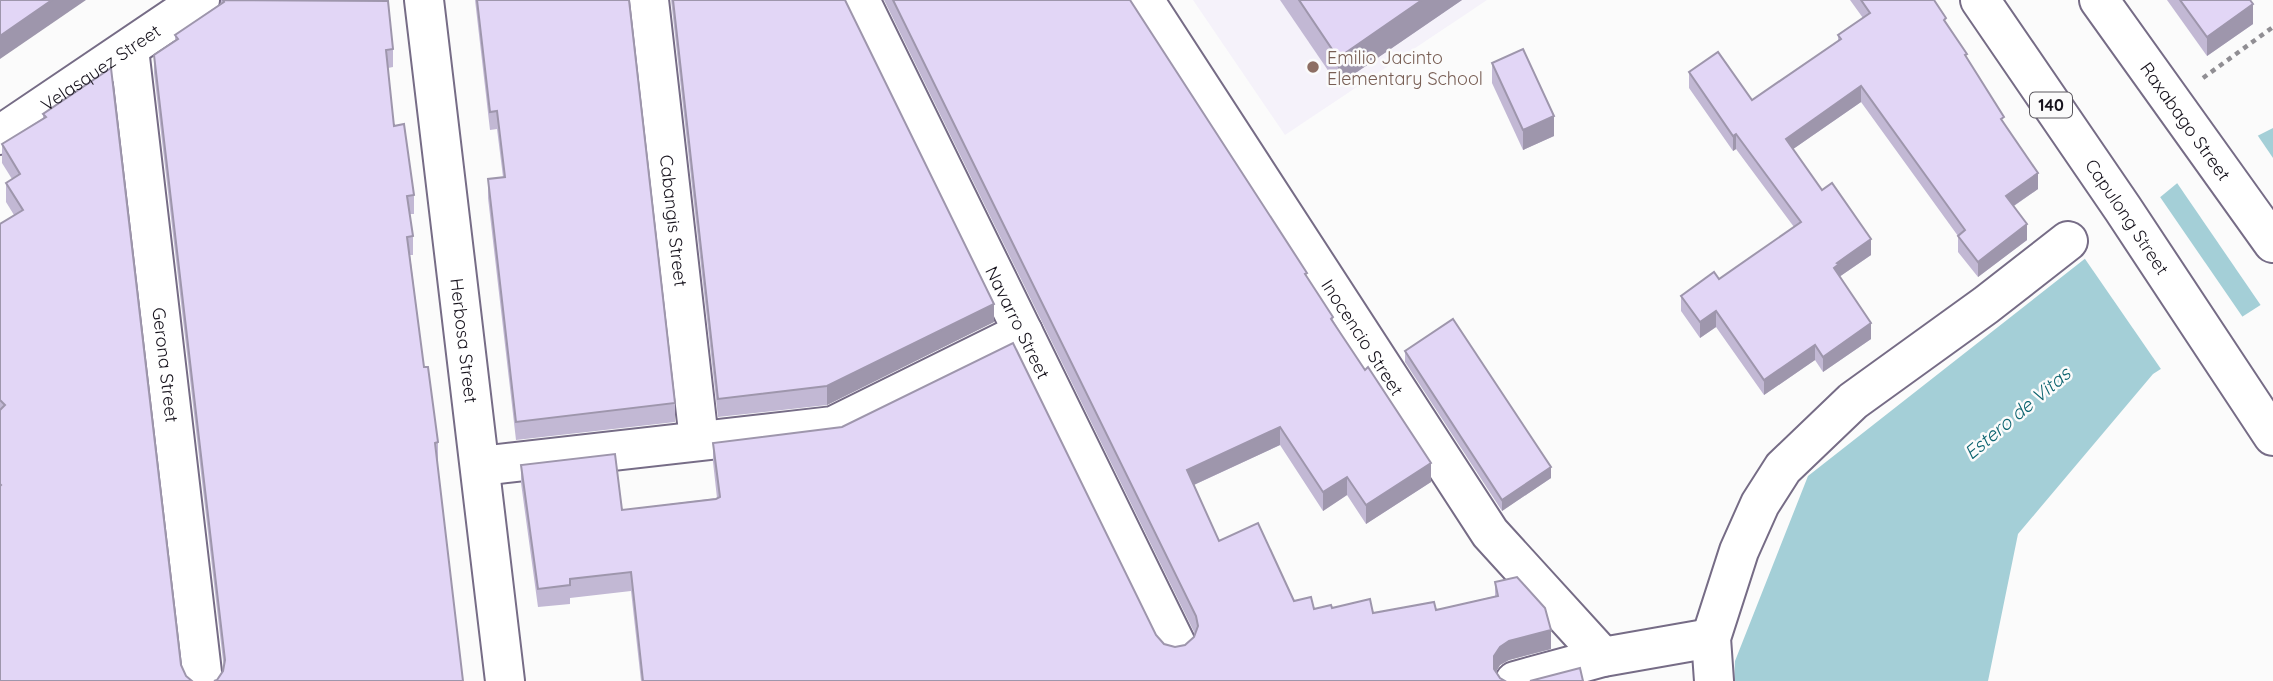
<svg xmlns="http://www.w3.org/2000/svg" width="2273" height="681" font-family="Quicksand,sans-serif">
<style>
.built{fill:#f5f2fa}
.water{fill:#a4cfd7}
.pier{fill:#fbfbfb}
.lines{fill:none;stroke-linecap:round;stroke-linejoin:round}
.minor-casing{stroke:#766c86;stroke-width:42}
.major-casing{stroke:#766c86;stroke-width:42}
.path{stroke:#908e93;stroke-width:4.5;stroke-dasharray:5 5;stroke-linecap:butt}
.minor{stroke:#fff;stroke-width:38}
.major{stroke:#fff;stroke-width:38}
.wall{fill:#c2b8d4}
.shaded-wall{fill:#9e96ac}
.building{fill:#e2d6f6;stroke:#9e96ac;stroke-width:2}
.education-dot{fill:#8d6e63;stroke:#fbfbfb;stroke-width:2.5}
.labels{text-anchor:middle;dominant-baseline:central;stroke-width:5;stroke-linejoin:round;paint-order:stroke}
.shield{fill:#fbfbfb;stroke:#5b585f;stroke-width:2}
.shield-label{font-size:16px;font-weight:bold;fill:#16121c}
.education-label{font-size:18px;fill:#785e54;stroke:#fbfbfb;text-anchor:start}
.street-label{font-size:18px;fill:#16121c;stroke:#fbfbfb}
.water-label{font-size:19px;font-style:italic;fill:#0b636f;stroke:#fbfbfb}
</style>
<rect width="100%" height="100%" fill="#fbfbfb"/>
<path class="built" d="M1193 0H1487L1285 135Z"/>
<path class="water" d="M2273 128V297L2153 374 2018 534 1988 681H1734L1735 661 1808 476 2096 250 2198 166Z"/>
<g class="pier">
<path d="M2256 133 2273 158V300L2262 307 2175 180 2197 163Z"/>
<path d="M2158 194 2244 319 2163 372 2083 256Z"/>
</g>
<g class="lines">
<g class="minor-casing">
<g id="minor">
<path id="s1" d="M424 0 505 681"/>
<path id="s2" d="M649 0 699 440"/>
<path id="s3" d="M860 0 1176 644"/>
<path id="s4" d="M1144 0 1490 533 1603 657"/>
<path id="s5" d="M2099 0 2273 243"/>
<path id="s6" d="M129 49 203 681"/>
<path id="s7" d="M0 135 200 0"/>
<path d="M481 466 833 426 1023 332"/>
<path d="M1515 681 1603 657 1711 638"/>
<path d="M1714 681 1711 638 1739 551 1760 504 1783 468 1853 401 1986 305 2068 241"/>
</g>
</g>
<g class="major-casing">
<g id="major">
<path id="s8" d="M1980 0 2123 209 2273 436"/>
</g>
</g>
<path class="path" d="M2203 78 2273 27"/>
<use href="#minor" class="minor"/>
<use href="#major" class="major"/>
</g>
<g class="wall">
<path d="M221 0H382L393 49V67L388 68 394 126 414 195V214H410L413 236V255H410L424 367 438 442V461L217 680 224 669 154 73V55L175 40V35L221 3Z"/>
<path d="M475 0H629L675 403V422L516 440 488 198V179L503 177 497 129 490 130Z"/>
<path d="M671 0H845L994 322 827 405 718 417Z"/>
<path d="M884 0H1130L1307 277 1431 482 1366 524 1347 495 1323 511 1280 445 1194 485 1219 541 1294 601 1314 609 1332 608 1373 613 1436 610 1495 596V582L1551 649 1509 660 1500 665 1496 672 1500 678 1505 681H641L631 591 570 598V604L538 607 521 483V465L622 510 717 498 713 462V443L1156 635 1164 644 1175 647 1185 645 1194 637 1195 634Z"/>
<path d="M1280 0H1462L1338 85Z"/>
<path d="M1850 0H1934L1946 23 2004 123 2038 189 2014 206 2027 240 1978 277 1958 252V236L1861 102 1793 149 1822 190 1871 255 1839 277 1871 339 1823 372 1815 360 1764 395 1716 327 1700 338 1681 311V296L1719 279 1794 227 1736 149 1733 151 1689 88V72L1752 100 1838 41V35L1863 18Z"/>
<path d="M2167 0H2250L2253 24 2207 56Z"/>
<path d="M1492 63 1554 136 1523 150 1492 83Z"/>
<path d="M111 68 181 665 186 676 0 681V224L14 215 6 202V183L12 179 2 163V144L43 118V114Z"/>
<path d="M1405 351 1551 478 1502 511 1405 362Z"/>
</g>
<g class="shaded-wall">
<path d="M52 0H86L0 59V36Z"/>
<path d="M1422 0H1462L1338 85V58Z"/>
<path d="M2253 4V24L2207 56V37Z"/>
<path d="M1861 86V102L1786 154V139Z"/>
<path d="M1554 116V136L1523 150V130Z"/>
<path d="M1736 134V149L1733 151V136Z"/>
<path d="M2038 173V189L2006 211V196Z"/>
<path d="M2027 224V240L1978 277V262Z"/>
<path d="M1871 239V255L1839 277 1834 268 1837 263Z"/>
<path d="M994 304V322L827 405V386Z"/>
<path d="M1716 311V327L1700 338V322Z"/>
<path d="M1871 323V339L1823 372V357Z"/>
<path d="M1815 345V360L1764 395V380Z"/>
<path d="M1280 427V445L1187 488V470Z"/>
<path d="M1431 463V482L1366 524V505Z"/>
<path d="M1551 467V478L1502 511V500Z"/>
<path d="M1347 477V495L1323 511V492Z"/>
<path d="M1551 630V649L1509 660 1500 665 1494 675V656L1500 647 1509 641Z"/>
</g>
<g class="building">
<path d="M0 0H52L0 36Z"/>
<path d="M223 0 388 1 393 49 386 50 394 126 404 124 414 195 407 196 413 236 407 237 424 367H428L438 442 435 443 463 681H214L217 680 223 671 225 660 154 55 178 39 175 35 224 2Z"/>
<path d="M477 0H629L675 403 516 422 488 179 505 177 497 111 490 112Z"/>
<path d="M673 0H845L994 304 827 386 718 399Z"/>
<path d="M893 0H1130L1307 273 1305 274 1333 317 1331 319 1365 370 1368 367 1431 463 1366 505 1347 477 1323 492 1280 427 1187 470 1219 541 1258 523 1294 601 1311 597 1314 609 1331 605 1332 608 1370 599 1373 613 1434 602 1436 610 1498 596 1495 582 1517 577 1545 608 1551 630 1509 641 1500 647 1494 656V669L1500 678 1505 681H643L631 572 570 579V585L538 589 521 465 615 454 622 510 716 499 720 497 713 443 842 427 1013 343 1156 635 1164 644 1175 647 1185 645 1194 637 1198 626 1196 616Z"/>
<path d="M1299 0H1422L1338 58Z"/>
<path d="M1861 0H1934L1946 18 1944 20 1967 54 1965 55 2004 117 2001 119 2038 173 2006 196 2027 224 1978 262 1958 236 1965 230 1861 86 1786 139 1822 190 1832 183 1871 239 1837 263 1839 264 1834 268 1871 323 1823 357 1815 345 1764 380 1716 311 1700 322 1681 296 1714 272 1719 279 1801 222 1736 134 1733 136 1689 72 1718 52 1752 100 1841 39 1838 35 1870 13Z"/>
<path d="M2180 0H2250L2253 4 2207 37Z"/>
<path d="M1523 49 1554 116 1523 130 1492 63Z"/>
<path d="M111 68 181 665 186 676 192 681H0V486L1 485 0 484V410L5 405 0 400V224L23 210 6 183 20 174 2 144 46 117 43 114Z"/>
<path d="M1453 319 1551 467 1502 500 1405 351Z"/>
<path d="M1580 668 1583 681H1530Z"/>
</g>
<circle class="education-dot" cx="1313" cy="67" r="7"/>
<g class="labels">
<rect class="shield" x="2030" y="92.5" width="42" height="25" rx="5"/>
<g class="shield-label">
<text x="2051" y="105">140</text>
</g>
<g class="education-label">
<text x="1327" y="57">Emilio Jacinto<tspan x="1327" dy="21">Elementary School</tspan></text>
</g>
<g class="street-label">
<text stroke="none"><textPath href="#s7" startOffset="121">Velasquez Street</textPath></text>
<text stroke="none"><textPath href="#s5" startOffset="149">Raxabago Street</textPath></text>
<text stroke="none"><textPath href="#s8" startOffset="262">Capulong Street</textPath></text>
<text stroke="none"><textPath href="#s2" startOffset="222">Cabangis Street</textPath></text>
<text stroke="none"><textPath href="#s3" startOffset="359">Navarro Street</textPath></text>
<text stroke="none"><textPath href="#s4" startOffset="402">Inocencio Street</textPath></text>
<text stroke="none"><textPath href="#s1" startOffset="343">Herbosa Street</textPath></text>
<text stroke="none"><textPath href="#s6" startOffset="318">Gerona Street</textPath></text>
</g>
<g class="water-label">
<text transform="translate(2017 413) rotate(-40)">Estero de Vitas</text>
</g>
</g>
</svg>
